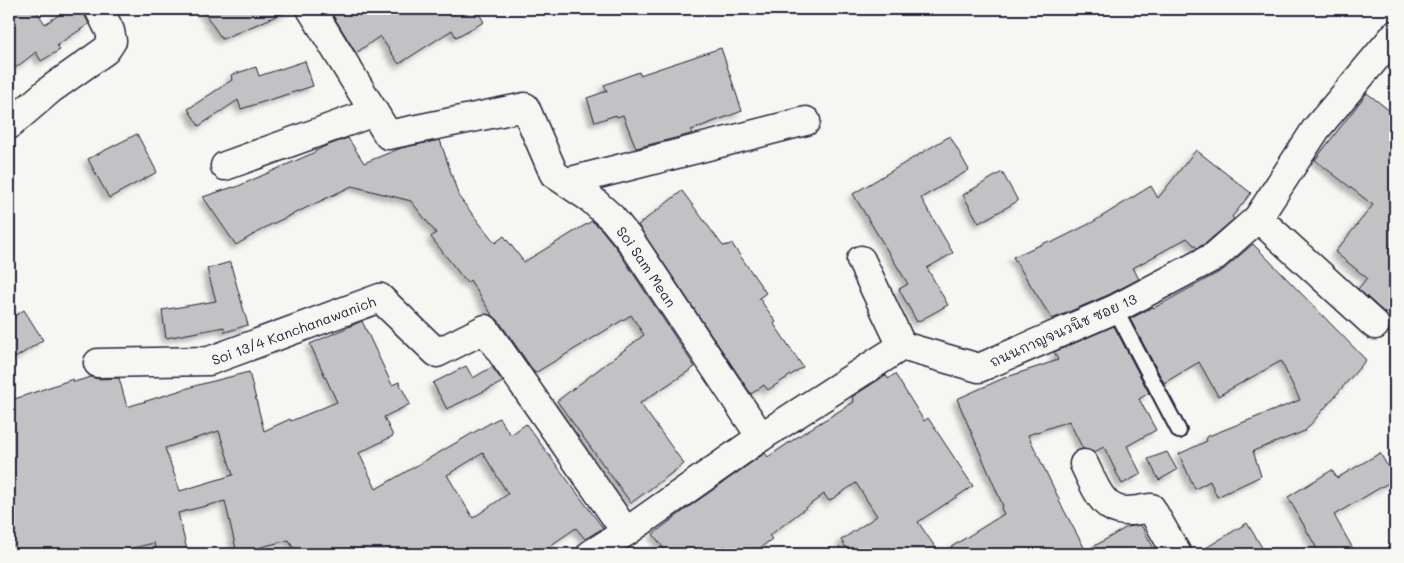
<svg xmlns="http://www.w3.org/2000/svg" width="1404" height="563" font-family="Mali,'Playpen Sans Thai',sans-serif">
<style>
.building{fill:#c2c2c4;stroke:#22223b;fill-rule:evenodd;filter:url(#shadow)}
.lines{fill:none;stroke-linecap:round;stroke-linejoin:round}
.lane-casing{stroke:#22223b;stroke-width:18}
.street-casing{stroke:#22223b;stroke-width:31}
.lane{stroke:#f6f6f2;stroke-width:14}
.street{stroke:#f6f6f2;stroke-width:28}
.labels{text-anchor:middle;dominant-baseline:central;stroke-width:4;stroke-linejoin:round;paint-order:stroke}
.street-label{font-size:14px;fill:#22223b;stroke:#f6f6f2}
</style>
<defs>
<filter id="shadow"><feDropShadow dx="-4.5" dy="4.5" stdDeviation="2.5" flood-color="#0004"/></filter>
</defs>
<rect width="100%" height="100%" fill="#f6f6f2"/>
<filter id="ink" filterUnits="userSpaceOnUse"><feTurbulence type="fractalNoise" baseFrequency=".02" numOctaves="2"/><feDisplacementMap in="SourceGraphic" scale="10" xChannelSelector="R" yChannelSelector="G"/><feConvolveMatrix kernelMatrix="1 2 1 2 8 2 1 2 1" color-interpolation-filters="sRGB"/></filter>
<g filter="url(#ink)">
<g class="building">
<path d="M9 9H35L45 24 68 9H83L85 16 89 24 57 45 60 50 41 61 36 52 9 73Z"/>
<path d="M202 9H293L222 39Z"/>
<path d="M329 9H484L478 12 484 22 456 37 452 30 399 64 380 36 356 53Z"/>
<path d="M721 48 742 111 691 130 693 133 687 135 636 148 623 115 617 117 616 115 595 122 587 98 607 91 604 85 639 72 640 75Z"/>
<path d="M305 61 313 86 241 109 238 100 199 126 188 109 232 80 231 75 256 67 259 76Z"/>
<path d="M1367 93 1395 115V302L1386 314 1358 289 1367 278 1335 252 1373 205 1315 160Z"/>
<path d="M137 134 157 172 109 198 88 159Z"/>
<path d="M950 136 969 170 921 198 953 253 927 268 948 305 917 322 899 289 908 284 853 194Z"/>
<path d="M348 138 364 163 401 148 440 140 459 197 495 243 504 236 524 262 592 221 601 229 617 249 695 367 640 403 684 464 631 503 557 401 644 335 631 315 535 373 498 320 492 315 470 280 467 283 431 237 436 233 411 201 352 186 268 226 236 245 203 197 233 187 234 188 311 154 323 147Z"/>
<path d="M1196 150 1251 193 1232 217 1234 219 1206 243 1197 248 1187 238 1133 268 1139 279 1108 295 1052 319 1013 257 1049 241 1051 243 1093 222 1151 186 1158 198Z"/>
<path d="M1002 172 1018 201 979 223 963 195Z"/>
<path d="M682 191 723 246 732 244 766 293 759 298 776 322 774 324 803 367 768 390 764 385 751 394 638 225Z"/>
<path d="M1253 244 1366 360 1305 431 1253 451 1261 476 1217 497 1210 481 1195 489 1179 454 1207 441 1206 437 1300 400 1281 361 1218 396 1199 362 1164 383 1130 319 1153 307 1154 308 1223 270Z"/>
<path d="M230 262 248 325 225 332 224 327 166 338 162 310 216 301 207 269Z"/>
<path d="M24 310 43 340 9 362V320Z"/>
<path d="M362 321 392 385 399 382 410 404 384 417 393 436 359 453 376 489 499 418 511 435 526 424 603 528 585 539 576 528 538 554H296L289 540 237 553 225 501 178 513 188 554H157L154 543 108 554H9V401L73 379 74 382 91 377 98 379 119 378 127 407 198 385 249 372 264 431 290 419 291 421 337 402 310 344ZM219 431 233 475 180 491 165 448ZM483 453 508 494 473 518 447 475Z"/>
<path d="M1114 326 1149 393 1139 399 1156 430 1127 446 1141 474 1122 484 1104 447 1094 452 1083 449 1069 421 1028 435 1060 501H1059L1086 551 1127 527 1141 525 1157 554H850L841 540 877 516 856 483 829 501 824 494 769 536 772 539 752 554H731L725 546 714 554H668L653 534 690 506 765 453 768 457 805 432 854 402 852 397 886 375 888 379 895 374 924 421 928 418 973 486 918 522 940 554 1004 514 1001 508 1003 506 957 399 1004 378 1058 360 1054 352Z"/>
<path d="M466 366 473 378 492 367 503 382 447 409 433 383Z"/>
<path d="M1167 452 1177 470 1159 480 1148 459Z"/>
<path d="M1380 453 1395 479 1334 515 1356 554H1320L1288 497 1332 470 1337 478Z"/>
<path d="M1247 523 1266 554H1196Z"/>
</g>
<g class="lines">
<g class="lane-casing">
<path id="lane" d="M1115 309 1179 431"/>
</g>
<g class="street-casing">
<g id="street">
<path d="M311 9 374 112"/>
<path d="M9 125 51 89 106 50 112 41 110 31 99 9"/>
<path id="s1" d="M225 166 374 112 388 135 525 107 554 174 591 199 612 218 630 240 761 437"/>
<path d="M567 182 806 121"/>
<path d="M1258 218 1375 325"/>
<path d="M861 260 902 346"/>
<path id="s2" d="M98 363 209 361 380 298 437 353 485 329 626 532"/>
<path d="M1084 464C1092 479 1100 506 1119 510 1129 513 1141 509 1151 508L1177 554"/>
<path d="M591 554 626 532 761 437 902 346 979 368 1115 309 1215 256 1258 218 1316 129 1395 35"/>
</g>
</g>
<use href="#lane" class="lane"/>
<use href="#street" class="street"/>
</g>
</g>
<g class="labels">
<g class="street-label">
<text stroke="none"><textPath href="#s1" startOffset="531">Soi Sam Mean</textPath></text>
<text stroke="none"><textPath href="#s2" startOffset="201">Soi 13/4 Kanchanawanich</textPath></text>
<text transform="translate(1063 330) rotate(-24)">ถนนกาญจนวนิช ซอย 13</text>
</g>
</g>
<rect width="1404" height="563" fill="none" stroke="#f6f6f2" stroke-width="30"/>
<rect x="15" y="15" width="1374" height="533" fill="none" stroke="#22223b" stroke-width="2" filter="url(#ink)"/>
</svg>
